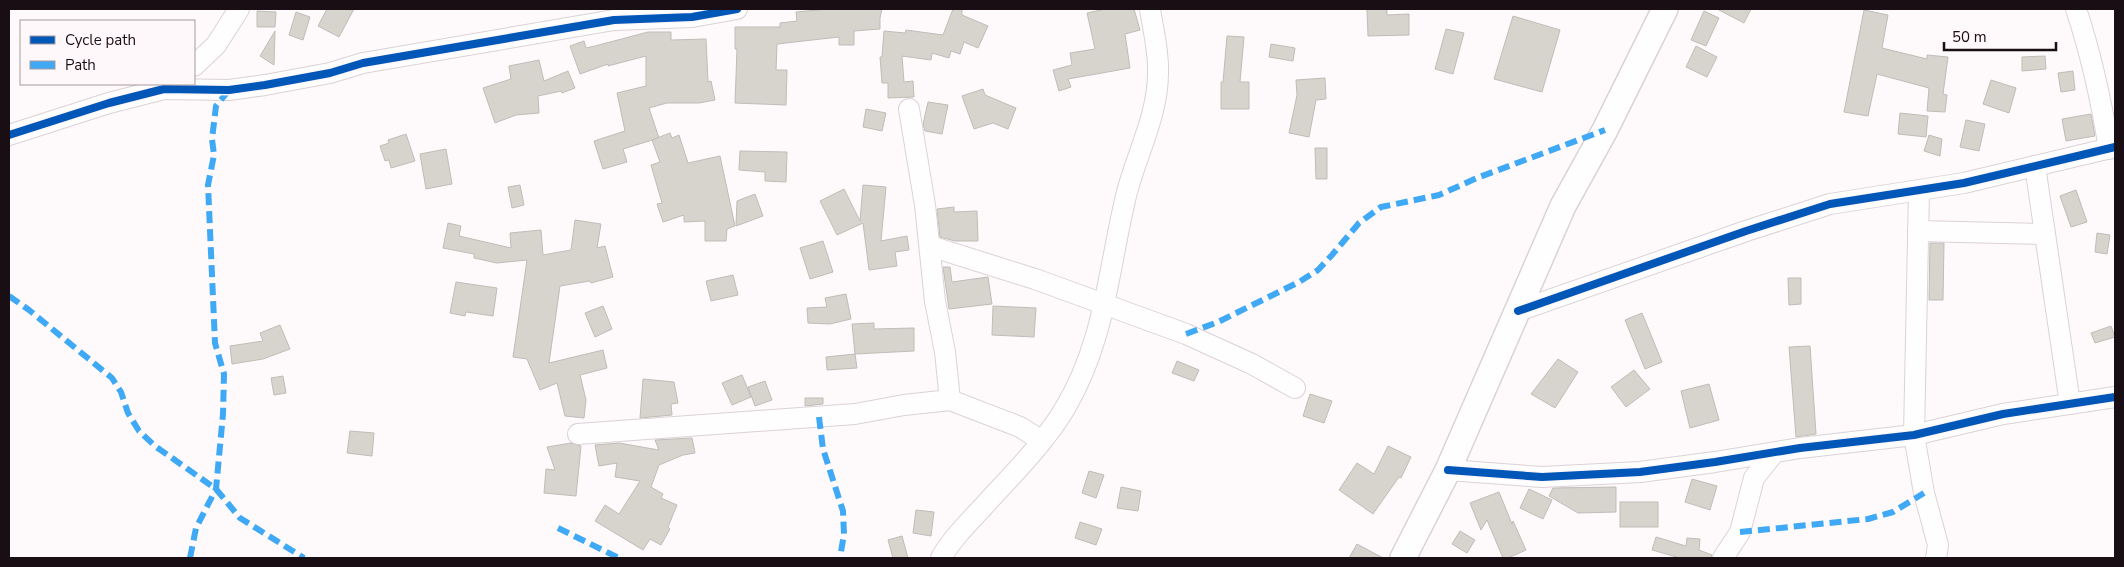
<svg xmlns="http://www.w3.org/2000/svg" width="2124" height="567" font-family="'Nunito Sans',sans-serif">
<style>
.building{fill:#d6d4cd;stroke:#bfbdb8}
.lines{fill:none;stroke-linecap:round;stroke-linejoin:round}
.minor-casing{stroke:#dbd2d7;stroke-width:22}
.major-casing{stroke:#dbd2d7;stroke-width:28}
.minor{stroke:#fffefe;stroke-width:20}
.major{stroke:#fffefe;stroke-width:25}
.quiet{stroke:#3fa9f5;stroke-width:6;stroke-dasharray:12 6;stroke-linecap:butt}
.cycleway-casing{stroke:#fff8fb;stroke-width:11}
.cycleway{stroke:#0057b8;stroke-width:8}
</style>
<rect width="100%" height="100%" fill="#fef9fb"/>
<g class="building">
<path d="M327 9H354L339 37 318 26Z"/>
<path d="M828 9H882L880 18V29L854 31V45H839V37L777 44 776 70H787L786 105 735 103 737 49H735V27H780V23L797 21 796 12Z"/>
<path d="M953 9H962V15L988 26 978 48 964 42 960 54 951 51 949 58 932 53 931 60 902 56 904 82 913 81 914 97 888 98V83H882L880 57H882L884 31 905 33 906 30 943 35Z"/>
<path d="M1105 9H1134L1140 30 1125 34 1130 68 1068 79 1071 87 1059 91 1053 70 1072 65 1070 53 1095 49 1087 13Z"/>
<path d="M1367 9H1387V15L1409 14V35L1368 36Z"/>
<path d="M1717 9H1751L1744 23Z"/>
<path d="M1864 10 1888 15 1882 48 1927 59V55L1948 57 1943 94 1947 95 1945 112 1927 111 1929 88 1877 74 1868 116 1844 112Z"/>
<path d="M257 11 276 12 275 27H257Z"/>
<path d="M1704 11 1719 18 1706 46 1691 40Z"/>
<path d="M296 12 310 17 303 40 289 35Z"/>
<path d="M1513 16 1560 30 1542 92 1494 79Z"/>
<path d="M1446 29 1464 33 1453 74 1435 69Z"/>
<path d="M275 31 274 65 260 56Z"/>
<path d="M648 32H671V40L706 39 708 82 711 81 715 100 699 103H667L649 108 659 138 623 149 627 162 603 169 594 141 625 131 617 93 646 86V56L608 66V64L580 74 570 46 584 41 586 48 595 46Z"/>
<path d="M1227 36 1244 37 1240 82H1249V109H1221V82H1223Z"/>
<path d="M1271 44 1295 48 1293 61 1269 57Z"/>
<path d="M1696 46 1717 57 1707 77 1686 67Z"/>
<path d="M2045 56 2046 69 2022 71V57Z"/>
<path d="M539 60 544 81 568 71 575 88 562 93 561 91 538 96 539 113 516 115 495 123 483 88 511 79 509 66Z"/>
<path d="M2073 71 2075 90 2061 92 2058 73Z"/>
<path d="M1325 78 1326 99 1316 100 1309 137 1289 133 1297 95 1296 80Z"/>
<path d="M1991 80 2016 88 2009 113 1983 104Z"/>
<path d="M983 89 985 95 1016 108 1008 129 993 123 974 129 962 96Z"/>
<path d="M928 102 948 105 942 134 925 131 923 124Z"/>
<path d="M866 109 886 113 882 131 863 127Z"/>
<path d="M1900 113 1928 116 1926 137 1898 134Z"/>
<path d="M2091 114 2095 136 2066 141 2062 119Z"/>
<path d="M1966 120 1985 124 1979 151 1960 147Z"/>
<path d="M670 133 672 138 679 135 688 163 720 156 735 226 727 229 726 241H705V221L684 222V215L663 222 657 204 662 203 651 165 660 162 652 140Z"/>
<path d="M406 134 415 161 391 168 389 160 385 161 380 146 389 143 388 140Z"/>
<path d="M1929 135 1942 139 1940 156 1924 151Z"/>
<path d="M1315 148H1327V179H1316Z"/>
<path d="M446 149 452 184 426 189 420 154Z"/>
<path d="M740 151 787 152 786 182 765 181V172L739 170Z"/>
<path d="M520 185 524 205 512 208 508 187Z"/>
<path d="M863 185 886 187 881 241 907 236 909 250 895 252 897 266 869 270 863 223 837 235 820 201 844 189 860 221Z"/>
<path d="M2076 190 2087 222 2071 227 2060 196Z"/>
<path d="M755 194 763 216 736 226 737 201Z"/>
<path d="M954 207V212L977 211 978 241H955L940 237 937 209Z"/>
<path d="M575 220 601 224 597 248 605 246 613 277 591 283 590 281 560 286 549 363 603 350 607 368 580 375 586 400 584 418 565 416 557 383 540 390 527 359 513 357 527 260 497 263 474 258V254L443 248 448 223 461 226 459 236 511 248 510 233 541 230 543 255 571 250Z"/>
<path d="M2097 233 2110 235 2107 254 2095 252Z"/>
<path d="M823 241 833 272 810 279 800 248Z"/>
<path d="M1930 243H1944L1943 300H1929Z"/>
<path d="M943 267H950L952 282 988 277 992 304 949 309Z"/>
<path d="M733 275 738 295 711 301 706 281Z"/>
<path d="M1788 278H1801V304L1789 305Z"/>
<path d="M456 282 497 288 493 316 466 312 465 316 450 313Z"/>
<path d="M846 294 851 319 830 324 808 323 807 308 827 307 825 298Z"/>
<path d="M603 306 612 329 595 337 585 313Z"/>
<path d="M993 306 1036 308 1034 337 992 335Z"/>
<path d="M1642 313 1662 362 1645 369 1625 320Z"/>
<path d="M874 323V329L914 328V351L855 354 857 368 827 370 826 357 855 354 852 324Z"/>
<path d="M280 325 290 349 263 359 232 364 230 346 263 341 260 333Z"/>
<path d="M2111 326 2115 337 2095 343 2091 333Z"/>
<path d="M1810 346 1816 434 1796 437 1789 347Z"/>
<path d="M1558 359 1578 372 1555 408 1531 394Z"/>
<path d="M1177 361 1199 370 1194 381 1172 373Z"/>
<path d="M1634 370 1650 389 1626 407 1611 387Z"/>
<path d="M742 375 751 397 732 405 722 383Z"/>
<path d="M283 376 286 393 274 395 271 378Z"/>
<path d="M643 379 674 382 678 403 671 404 672 415 640 418Z"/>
<path d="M765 381 772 400 755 406 748 387Z"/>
<path d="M1709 384 1719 420 1690 428 1681 391Z"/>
<path d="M1310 394 1332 401 1324 423 1303 416Z"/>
<path d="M805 398H823V404L805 406Z"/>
<path d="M350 431 374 433 372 456 347 453Z"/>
<path d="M692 438 695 453 683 455 659 465 651 487 663 494 661 498 677 505 668 527 670 529 661 545 650 539 643 550 595 521 605 505 619 514 640 481 615 477 617 463 599 466 595 445 619 443 659 450 655 440Z"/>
<path d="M571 443 581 446 576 496 544 493 546 469 555 470 547 447Z"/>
<path d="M1388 446 1411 457 1401 478 1399 477 1373 514 1339 490 1357 463 1374 474Z"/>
<path d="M1089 471 1104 475 1096 498 1082 493Z"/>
<path d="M1692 479 1717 486 1710 510 1685 502Z"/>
<path d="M1121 487 1141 491 1138 511 1117 508Z"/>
<path d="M1616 487V512L1578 513 1549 496 1553 488Z"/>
<path d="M1529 489 1552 500 1543 519 1520 508Z"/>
<path d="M1499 492 1512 524 1513 521 1526 550 1508 558H1503L1487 520 1481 530 1470 503Z"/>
<rect x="1620" y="502" width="38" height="25"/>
<path d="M916 510 934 512 931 536 913 533Z"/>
<path d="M1080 522 1102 529 1096 545 1075 538Z"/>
<path d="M1460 531 1475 540 1467 553 1452 544Z"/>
<path d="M902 536 908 558H893L888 540Z"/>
<path d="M1656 537 1686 546 1687 538 1700 539 1699 550 1712 555 1711 558H1680L1652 550Z"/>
<path d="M1357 544 1383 558H1349Z"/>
</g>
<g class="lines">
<g class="minor-casing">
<g id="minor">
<path d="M2076 9C2092 57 2101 99 2109 149"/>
<path d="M194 66 216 45 239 9"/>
<path d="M909 109 925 205 935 301 945 352 950 400"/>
<path d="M9 135 109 103 164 89 229 90 265 85 330 73 363 63 614 20 692 17 737 9"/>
<path d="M2035 166 2070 404"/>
<path d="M1919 190 1914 435 1924 493 1938 545 1936 558"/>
<path d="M1918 231 2045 234"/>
<path d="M930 246 1035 279 1186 334 1252 364 1295 388"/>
<path d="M1518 311 1746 231 1830 204 1964 183 2115 147"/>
<path d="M578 434 855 414 904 405 950 400 1020 427 1042 441"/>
<path d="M1448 470 1542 477 1640 472 1715 462 1800 448 1914 435 2003 414 2115 397"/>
<path d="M941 558C952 539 967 524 982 508 1010 477 1042 446 1064 410 1105 342 1108 271 1126 196 1136 155 1158 116 1158 73 1159 51 1153 30 1150 9"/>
<path d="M1723 558 1740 532 1754 478 1774 453"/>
</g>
</g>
<g class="major-casing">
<path id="major" d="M1403 558 1448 470 1563 206 1605 130 1665 9"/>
</g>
<use href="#minor" class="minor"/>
<use href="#major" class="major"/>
<g class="quiet">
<path d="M9 296 29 310 112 378 121 392 128 413 139 431 155 446 216 489 240 518 304 558"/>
<path d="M1186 334 1218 322 1299 282 1318 270 1332 255 1359 223 1381 207 1439 195 1477 178 1605 130"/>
<path d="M819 417 823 449 843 511 844 534 840 558"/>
<path d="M558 528 619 558"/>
<path d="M1740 532 1868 519 1893 512 1924 493"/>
<path d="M190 558 196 528 216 489 223 414 224 374 215 343 208 185 214 155 212 139 216 106 229 90"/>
</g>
<g class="cycleway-casing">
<g id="cycleway">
<path d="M9 135 109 103 164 89 229 90 265 85 330 73 363 63 614 20 692 17 737 9"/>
<path d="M1518 311 1746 231 1830 204 1964 183 2115 147"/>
<path d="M1448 470 1542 477 1640 472 1715 462 1800 448 1914 435 2003 414 2115 397"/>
</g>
</g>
<use href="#cycleway" class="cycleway"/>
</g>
<rect width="2124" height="567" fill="none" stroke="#180e13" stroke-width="20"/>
<rect x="20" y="20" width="175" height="65" fill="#fff8fb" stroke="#a39a9e"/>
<rect x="30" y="36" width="25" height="8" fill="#0057b8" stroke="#a39a9e"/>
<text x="65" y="45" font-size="15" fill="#180e13">Cycle path</text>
<rect x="30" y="61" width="25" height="8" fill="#3fa9f5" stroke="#a39a9e"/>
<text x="65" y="70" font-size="15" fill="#180e13">Path</text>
<path d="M1944 42v8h112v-8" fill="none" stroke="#180e13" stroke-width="2.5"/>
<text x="1952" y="42" font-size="15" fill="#180e13" stroke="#fff8fb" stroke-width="4" paint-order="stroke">50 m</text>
</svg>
